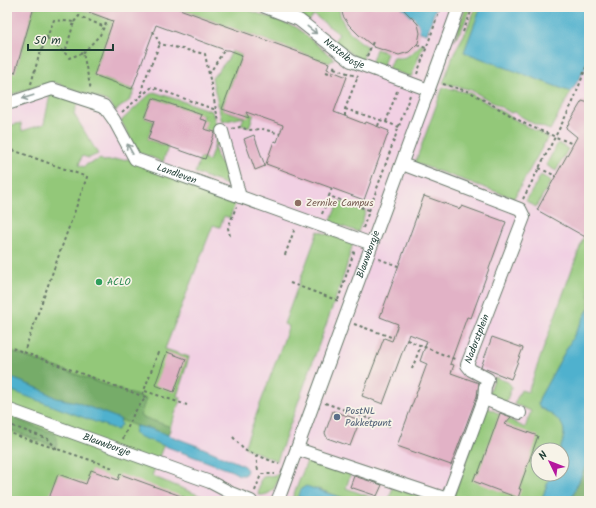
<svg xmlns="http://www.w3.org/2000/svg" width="596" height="508" font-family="Kalam,sans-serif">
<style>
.built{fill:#f1d0e3}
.green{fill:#93c879;stroke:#598256}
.forest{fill:#76ac69;stroke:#4a744e}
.water{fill:#4fb1ce;stroke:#377781}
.building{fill:#e2b2c6}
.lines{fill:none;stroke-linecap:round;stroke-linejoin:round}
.minor-casing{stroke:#68796a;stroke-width:14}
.path{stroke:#68796a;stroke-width:2;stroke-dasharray:3 3;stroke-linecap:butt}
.minor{stroke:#fff;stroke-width:12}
.oneway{stroke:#8f9e9a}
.education-dot{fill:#8d6e63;stroke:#f7f3e8;stroke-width:1.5}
.leisure-dot{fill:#2e9e5b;stroke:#f7f3e8;stroke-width:1.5}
.service-dot{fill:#5c6f8a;stroke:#f7f3e8;stroke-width:1.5}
.labels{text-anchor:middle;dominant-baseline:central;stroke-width:3.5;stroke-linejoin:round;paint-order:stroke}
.street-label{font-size:10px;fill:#1f3d34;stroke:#f7f3e8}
.education-label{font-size:10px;fill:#785e54;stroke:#f7f3e8;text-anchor:start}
.leisure-label{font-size:10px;fill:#27864d;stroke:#f7f3e8;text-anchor:start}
.service-label{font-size:10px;fill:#4e5e75;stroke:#f7f3e8;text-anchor:start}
</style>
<rect width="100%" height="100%" fill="#f7f3e8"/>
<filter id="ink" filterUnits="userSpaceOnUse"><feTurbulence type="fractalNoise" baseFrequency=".025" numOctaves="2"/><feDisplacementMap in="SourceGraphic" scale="8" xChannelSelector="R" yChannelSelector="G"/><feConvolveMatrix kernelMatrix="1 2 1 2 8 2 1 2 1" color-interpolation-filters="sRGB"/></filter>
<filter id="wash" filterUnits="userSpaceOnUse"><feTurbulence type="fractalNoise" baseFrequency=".012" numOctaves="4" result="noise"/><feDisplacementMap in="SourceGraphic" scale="16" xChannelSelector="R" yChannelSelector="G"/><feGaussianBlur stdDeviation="0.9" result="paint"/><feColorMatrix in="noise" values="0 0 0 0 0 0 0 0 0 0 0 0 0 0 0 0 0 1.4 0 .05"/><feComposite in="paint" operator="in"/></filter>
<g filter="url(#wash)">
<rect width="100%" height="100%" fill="#efe8cf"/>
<path class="built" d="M7 7H589V400L562 450H538V474H553L540 501H7Z"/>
<g class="green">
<path d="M34 7H75L114 21 94 75 135 90 130 100 115 111 109 102 53 82 7 96V70L15 72Z"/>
<path d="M174 7H240L296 27 334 59 329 63Z"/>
<path d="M281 7H339C340 25 353 37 367 46L362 61 354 56 334 41 339 34 314 15 309 21Z"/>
<path d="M466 7H471L462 29 454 40Z"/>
<path d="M476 7H481L464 52 571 92 550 130 532 123 514 112 511 113 471 90 443 83 455 51 465 33Z"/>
<path d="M422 43 424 44 411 77 388 69 393 57C406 61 414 52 422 43Z"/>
<path d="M376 49 387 53 382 68 371 64Z"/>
<path d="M232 51 242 55 222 109 244 117 246 112 254 114 249 127 241 125 244 117 222 122 212 78 228 59Z"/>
<path d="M443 87 470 93 526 126 548 137 514 198 415 163Z"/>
<path d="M154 92 212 111 222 144 214 146 219 163 227 161 233 187 195 173 200 158 209 161 218 135 199 127 203 116 153 98 145 118 154 121 148 139 168 147 163 162 138 152 121 121 149 95Z"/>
<path d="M54 94 78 102 74 114 98 154 89 158 82 156 79 165 84 167 85 165 101 159 103 161 129 159 236 201 230 218 224 216 220 227 213 225 165 349 189 357 177 396 181 398 152 476 213 501H7V135L9 129H7V124L12 125 21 123 22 131 44 124 50 95Z"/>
<path d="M558 143 568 149 556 171 546 165Z"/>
<path d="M541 175 551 181 536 207 526 201Z"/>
<path d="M339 201 366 211 358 232 330 222Z"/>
<path d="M318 231 353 243 344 275 277 461 246 448 245 445 289 326 284 324Z"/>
<path d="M584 236 589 239V308L540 397 538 404C540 408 544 410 548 412 566 424 567 429 560 450H538V474H551L541 501H452L485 406 525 428 531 411 514 404 521 390 528 392 545 344Z"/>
<path d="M495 377 508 382 512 387 506 402 491 397 489 393Z"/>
<path d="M308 459 351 473 346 488 381 501H352L318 489 300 493 298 496 311 501H291Z"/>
<path d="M280 474C276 486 273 496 258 495L260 481 263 477Z"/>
<path d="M393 487 425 498 427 501H388Z"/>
</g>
<g class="forest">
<path d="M7 350 146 399 140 416 171 427 168 435 152 429 136 426 76 402 56 398 40 389 7 376Z"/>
<path d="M7 416 53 433C57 437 58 440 56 447L7 429Z"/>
<path d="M589 459V501H570Z"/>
</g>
<g class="water">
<path d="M401 7H436L427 34 420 32C419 25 416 20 412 15L411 17Z"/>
<path d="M481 7H589V62L571 92 464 52Z"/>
<path d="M589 308V459L570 501H541L551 474H562V450H560C567 430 566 424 548 412 544 410 540 408 538 404L540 397Z"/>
<path d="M7 376 40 389 56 398 76 402 120 419 121 425 117 430 7 389Z"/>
<path d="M136 426 152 429 203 448 243 465 247 470 245 475H239L232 471 138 436 134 433Z"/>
<path d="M306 486 352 501H311L297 496 300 493 301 489Z"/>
</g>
<g id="blocks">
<g class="building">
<path d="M7 7H34L15 73 7 70Z"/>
<path d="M78 7H174L329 63 327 69 347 77 334 112 365 124 366 122 389 131 364 200 266 164 274 141 277 142 283 125 246 112 249 118 222 109 242 55 229 50H225L156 25 132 89 94 75 113 21 78 8Z"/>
<path d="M341 7H401L418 24 420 33 418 43 409 52 399 55 374 47 359 35 349 25 343 16Z"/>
<path d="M153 98 202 115 200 119 207 121 204 129 215 132 205 159 148 139 154 121 145 118Z"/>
<path d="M582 101 589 103V239L537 210 577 137 566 128Z"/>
<path d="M254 135 265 166 255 170 244 139Z"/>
<path d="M424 196 460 209 462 206 506 222 471 318 467 317 450 364 454 365 451 373 479 383 477 396 451 465 397 446 427 364 420 361 427 341 409 334 383 404 362 396 384 338 392 341 398 324 380 317Z"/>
<path d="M492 337 523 348 511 379 481 367Z"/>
<path d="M167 352 186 359 174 392 155 385Z"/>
<path d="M333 411 360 420 350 446 327 438 325 433Z"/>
<path d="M500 413 511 417 505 424 538 436 519 489H521L518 498 473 481 476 473 478 474Z"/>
<path d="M91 470 118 480 120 474 192 500V501H48L58 474 86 484Z"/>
<path d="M354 476 382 485 377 496 350 487Z"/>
</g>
</g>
</g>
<g filter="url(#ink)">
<use href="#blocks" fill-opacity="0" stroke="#68796a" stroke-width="1"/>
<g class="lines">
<g class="minor-casing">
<g id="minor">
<path id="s1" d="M265 7 299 20 351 61 429 90"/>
<path id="s2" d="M7 104 52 89 104 106 114 120 135 159 372 244"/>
<path d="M222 131 240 197"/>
<path d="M484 399 520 413"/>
<path id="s3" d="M7 409 210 482 231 493 251 501"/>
<path id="s4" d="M297 449 447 499 484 399 485 387 488 379 471 370 467 365 524 217 520 209 402 164"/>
<path id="s5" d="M277 501 281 492 459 7"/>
</g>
</g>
<g class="path">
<path d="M74 22 79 16 105 27"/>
<path d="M153 31 160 44 205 54 216 110"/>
<path d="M463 32 473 7"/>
<path d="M47 38 65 53"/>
<path d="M417 45 426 48"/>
<path d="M83 53 100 35 108 19"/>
<path d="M367 56 373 42"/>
<path d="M334 68 358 77"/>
<path d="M326 72 332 74 335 64"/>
<path d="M209 74 225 49"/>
<path d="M417 74 441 7"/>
<path d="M31 84 38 59 54 20 74 22 65 53 69 58 83 53 91 90"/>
<path d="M443 84 470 92 527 125 573 144"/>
<path d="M142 93 143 84 160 44"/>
<path d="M345 109 380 120"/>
<path d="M122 112 152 87 216 110 219 121"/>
<path d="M345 116V109L358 76"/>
<path d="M386 122 397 91"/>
<path d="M378 126 380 120 399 127"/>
<path d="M232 129 240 127 249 130 263 129 280 134"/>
<path d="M7 148 87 177 24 352"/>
<path d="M539 168 556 176"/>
<path d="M332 188 329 196 369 210"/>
<path d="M523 199 573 102 589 59"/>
<path d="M322 214 329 196"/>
<path d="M363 228 410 95"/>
<path d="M230 236 228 228 236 207"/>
<path d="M285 255 295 228"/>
<path d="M379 259 398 266"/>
<path d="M290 283 339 301"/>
<path d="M338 300 355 249"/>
<path d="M354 324 394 338"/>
<path d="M407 340 457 360"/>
<path d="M7 346 142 396"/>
<path d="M412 369 421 345"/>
<path d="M145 391 187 405"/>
<path d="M325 403 390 426"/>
<path d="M7 424 48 439 57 449"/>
<path d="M7 432C42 445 78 455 113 468"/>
<path d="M233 437 244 450 279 464"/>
<path d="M123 439 134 413 146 397 142 396 159 350"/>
<path d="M256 455 258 471"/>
<path d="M255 491 260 477 262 474H275"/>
</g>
<use href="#minor" class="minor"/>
</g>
<defs><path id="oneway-shaft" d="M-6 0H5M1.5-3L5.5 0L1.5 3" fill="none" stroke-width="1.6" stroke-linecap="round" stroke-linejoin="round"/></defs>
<g class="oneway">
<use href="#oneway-shaft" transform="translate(312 30) rotate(38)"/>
<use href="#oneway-shaft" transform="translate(28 97) rotate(162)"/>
<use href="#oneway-shaft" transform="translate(130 149) rotate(-119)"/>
</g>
</g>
<circle class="education-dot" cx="298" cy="203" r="4"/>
<circle class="leisure-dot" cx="99" cy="282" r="4"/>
<circle class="service-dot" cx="337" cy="417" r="4"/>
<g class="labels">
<g class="street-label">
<text stroke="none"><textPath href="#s1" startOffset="93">Nettelbosje</textPath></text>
<text stroke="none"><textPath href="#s2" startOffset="208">Landleven</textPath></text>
<text stroke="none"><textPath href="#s5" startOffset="263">Blauwborgje</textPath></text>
<text stroke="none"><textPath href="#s4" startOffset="339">Nadorstplein</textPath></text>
<text stroke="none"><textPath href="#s3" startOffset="106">Blauwborgje</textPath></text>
</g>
<g class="education-label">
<text x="306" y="203">Zernike Campus</text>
</g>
<g class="leisure-label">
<text x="107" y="282">ACLO</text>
</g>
<g class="service-label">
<text x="345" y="411">PostNL<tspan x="345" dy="12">Pakketpunt</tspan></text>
</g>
</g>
<rect width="596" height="508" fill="none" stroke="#f7f3e8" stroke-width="24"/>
<g transform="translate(550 462) rotate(313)"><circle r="19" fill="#f7f3e8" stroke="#a1aaa0"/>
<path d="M0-3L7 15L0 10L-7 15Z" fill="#b5179e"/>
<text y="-6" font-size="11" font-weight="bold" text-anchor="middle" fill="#1f3d34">N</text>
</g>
<path d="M28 44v6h85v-6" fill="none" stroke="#1f3d34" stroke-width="2"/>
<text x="34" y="44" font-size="12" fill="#1f3d34" stroke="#f7f3e8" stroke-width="3" paint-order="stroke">50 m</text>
</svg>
